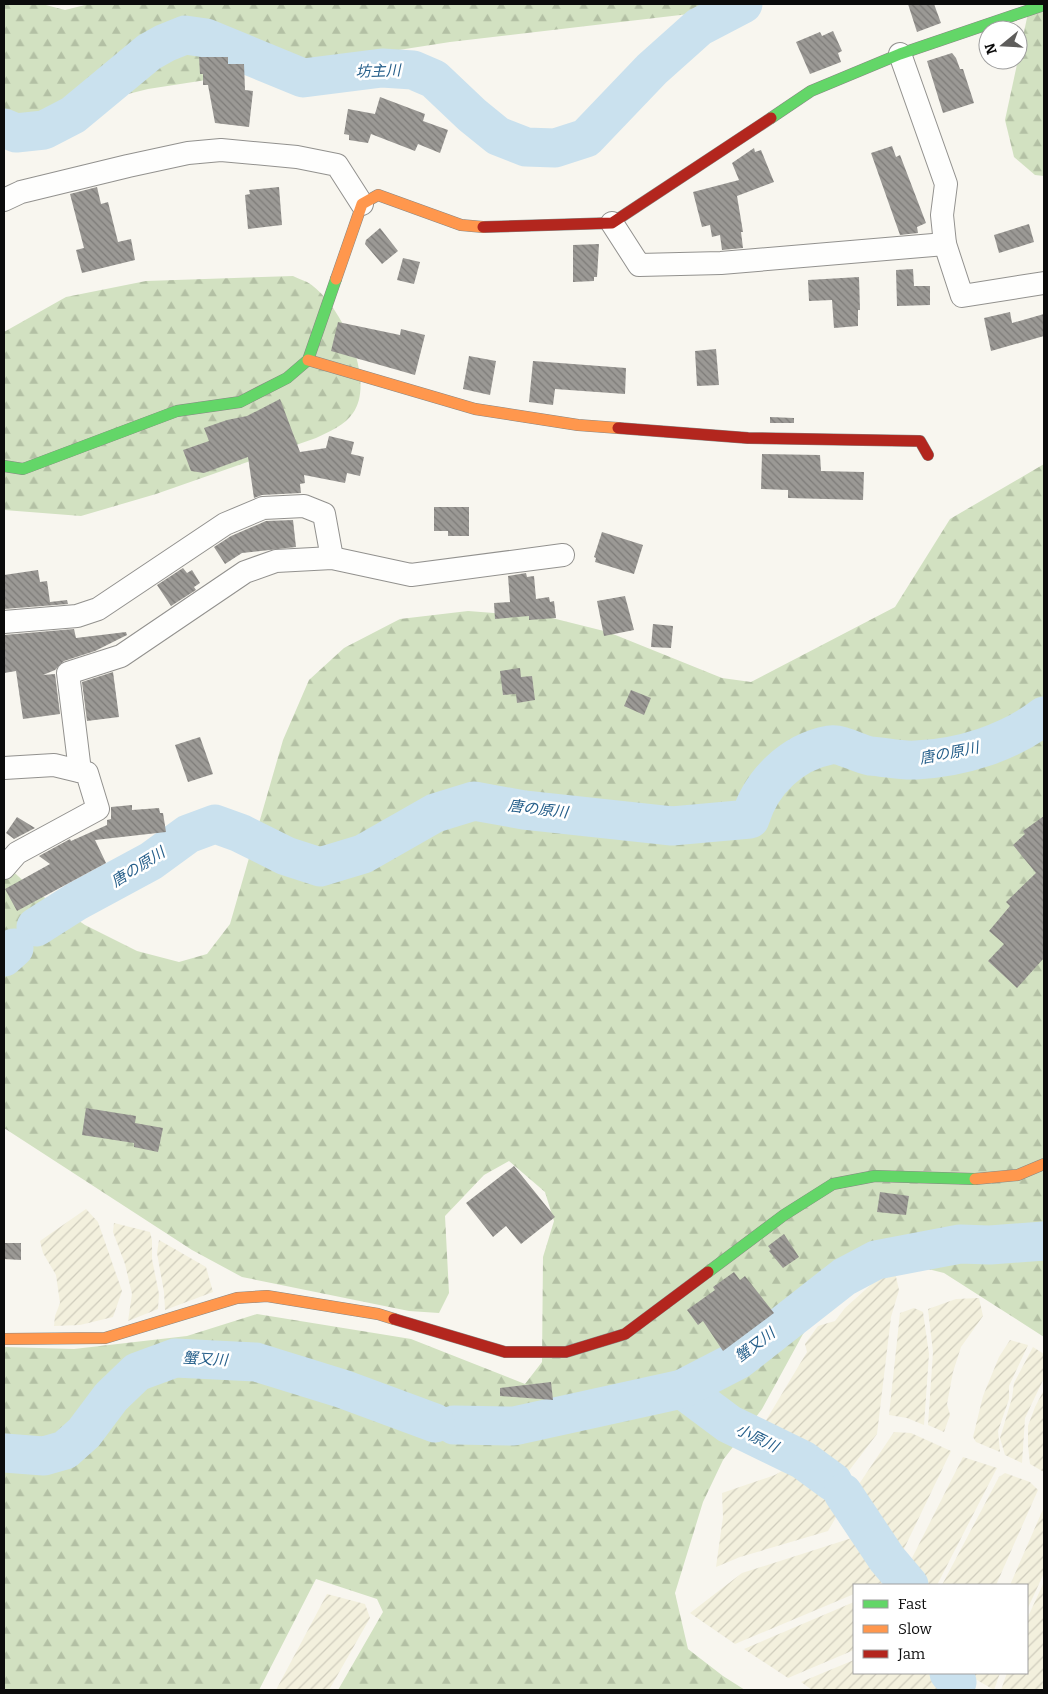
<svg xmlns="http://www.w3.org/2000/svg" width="1048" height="1694" font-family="Bitter,'Noto Sans JP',serif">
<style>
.farmland{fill:url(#farmland-furrows)}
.forest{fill:url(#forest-firs)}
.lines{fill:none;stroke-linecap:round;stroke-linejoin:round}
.river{stroke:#cae1ee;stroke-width:39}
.building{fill:url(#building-back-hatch)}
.street-casing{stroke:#92918e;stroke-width:24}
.fast-casing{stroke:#888784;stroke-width:12}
.slow-casing{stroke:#888784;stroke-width:12}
.jam-casing{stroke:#888784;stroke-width:12}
.street{stroke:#fefefd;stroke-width:22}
.fast{stroke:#63d668;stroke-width:11}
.slow{stroke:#ff974d;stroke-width:11}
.jam{stroke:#b3261e;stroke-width:11}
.labels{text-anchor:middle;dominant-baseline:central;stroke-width:5;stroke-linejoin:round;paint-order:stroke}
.water-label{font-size:15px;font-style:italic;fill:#265f8a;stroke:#fff}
</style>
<defs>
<pattern id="farmland-furrows" width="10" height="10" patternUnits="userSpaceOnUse" patternTransform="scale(1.25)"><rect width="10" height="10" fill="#f3f0dd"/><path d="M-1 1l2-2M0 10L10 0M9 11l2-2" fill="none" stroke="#cfccbc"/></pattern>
<pattern id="forest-firs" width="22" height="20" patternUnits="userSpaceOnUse" patternTransform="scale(1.25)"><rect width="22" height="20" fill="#d2e1c1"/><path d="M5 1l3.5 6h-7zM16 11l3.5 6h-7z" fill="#b3c0a4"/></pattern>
<pattern id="building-back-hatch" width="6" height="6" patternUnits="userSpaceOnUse" patternTransform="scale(1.25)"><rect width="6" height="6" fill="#9b9995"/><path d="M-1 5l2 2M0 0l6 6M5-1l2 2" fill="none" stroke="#7d7b78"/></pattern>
</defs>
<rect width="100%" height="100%" fill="#f8f6ef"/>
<g class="farmland">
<path d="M86 1209 98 1222 122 1291 113 1317 80 1325 54 1326 55 1316 60 1303 56 1275 43 1253 40 1241Z"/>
<path d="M114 1223 150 1232 152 1240V1259L159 1294 158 1309 128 1321 132 1294 125 1264 113 1232Z"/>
<path d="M159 1240 206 1267 213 1292 165 1310 164 1292 157 1253Z"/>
<path d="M894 1268 899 1290 891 1317 877 1434 848 1472 843 1473 819 1456 796 1443 763 1433 765 1422 807 1352 805 1344 818 1326 835 1321 845 1308 885 1272Z"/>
<path d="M979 1298 983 1316 961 1347 953 1372 947 1404 950 1415 944 1432 928 1425 933 1352 928 1309 956 1299Z"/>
<path d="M914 1308 923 1312 929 1354 924 1425 907 1418 889 1415 900 1313Z"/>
<path d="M1010 1340 1028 1345 1009 1386V1399L998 1431 1000 1452 976 1442 973 1437 983 1396 999 1357Z"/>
<path d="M1033 1347 1044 1354V1378L1025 1418 1022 1463 1005 1455 1000 1438 1012 1398 1014 1383Z"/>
<path d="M1044 1390V1472L1030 1464 1028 1445V1426L1035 1407Z"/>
<path d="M894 1432 911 1433 951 1451 901 1555 894 1556 853 1493Z"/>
<path d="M963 1457 997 1468 937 1585H927L915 1568 912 1558Z"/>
<path d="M796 1463 828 1483 839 1512 828 1531 740 1557 716 1567 723 1517 722 1493 775 1475Z"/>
<path d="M1005 1473 1030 1482 1038 1490 996 1585H942L999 1477Z"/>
<path d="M1044 1507V1573L1027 1610V1585H1010Z"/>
<path d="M855 1537 880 1555 891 1579 875 1585H854V1594L735 1644 690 1613 742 1573Z"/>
<path d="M1044 1582V1690H1001L1007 1673H1027V1619Z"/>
<path d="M327 1594 365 1604 370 1618 329 1690H276Z"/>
<path d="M854 1602V1650L788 1678 744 1649Z"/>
<path d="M854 1660V1673H943L958 1690H812L801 1682Z"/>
<path d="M972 1673H1000L994 1690 972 1677Z"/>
</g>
<g class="forest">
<path d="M4 4H42L65 10 89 4H733L689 14 450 42 148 89 124 95 86 124 63 133 13 140 4 139Z"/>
<path d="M1030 4H1044V176L1035 175 1014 157 1005 120Z"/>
<path d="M293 276C297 278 302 280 307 282 339 300 377 379 353 413 344 426 330 431 316 438L156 494 81 516 4 510V332L66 297 146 281Z"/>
<path d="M1044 464V1337L944 1273 896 1261 880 1265 809 1323 762 1409 723 1460 703 1502 675 1593 688 1649 723 1676 745 1690H338L383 1612 377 1599 316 1579 259 1690H4V1347L74 1349 187 1336 257 1314 411 1339 525 1384 542 1362 543 1257 554 1221 545 1192 509 1161 484 1175 445 1216 449 1293 439 1313 409 1311 242 1277 192 1250 4 1128V863L32 889 85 925 137 951 179 962 207 954 230 924 283 740 309 680 344 648 400 619 468 611 548 617 608 632 722 678 751 682 895 607 950 519Z"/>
</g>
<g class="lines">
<g class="river">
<path d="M4 128 16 133 44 130 73 115 149 52 165 43 185 35 206 38 303 78 382 68 413 70 434 79 472 115 498 136 526 147 555 148 586 138 652 69 699 27 743 4"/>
<path d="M36 927 77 901 151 861 188 834 215 824 240 833 286 856 320 867 363 854 435 813 474 801 524 810 672 826 750 819C761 782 792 752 830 745 842 743 858 754 870 756 885 757 901 761 916 760 961 758 1009 743 1044 716"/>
<path d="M4 957 14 948"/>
<path d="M682 1389 729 1424 803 1460 833 1482"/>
<path d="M454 1425 514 1426 682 1389 738 1360 844 1277 876 1260 960 1244 990 1245 1044 1241"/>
<path d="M4 1453 44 1456 65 1450 84 1433 111 1397 137 1372 175 1358 256 1362 343 1389 435 1423"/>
<path d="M843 1493 887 1559 909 1585"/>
<path d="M949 1673 957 1682"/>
</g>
</g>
<g class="building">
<path d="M908 4H934L941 23 917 32Z"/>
<path d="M833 31 842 51 838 53 841 62 810 74 796 42 820 32 822 36Z"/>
<path d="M952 53 956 58 960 69H963L974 103 943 113 927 61Z"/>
<path d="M199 57H228V64H244L245 90 253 91 249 127 215 123 208 85H203V74H200Z"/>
<path d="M380 97 425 114 423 121 448 130 440 153 418 144 415 151 371 134 368 143 349 140V135L344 134 348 109 375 114Z"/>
<path d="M892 146 896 157 900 155 926 223 917 227 918 233 900 235 871 153Z"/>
<path d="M754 148 755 152 761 150 774 182 737 196 743 232H741L743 248 722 250 720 235 712 237 710 225 702 227 693 192 739 180 732 163Z"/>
<path d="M97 187 101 204 108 202 118 242 131 239 135 260 82 273 76 250 84 248 70 194Z"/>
<path d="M279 187 282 225 248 229 245 195 250 194 249 190Z"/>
<path d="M1029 224 1034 242 999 253 994 235Z"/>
<path d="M380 228 398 251 382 264 365 244 366 240Z"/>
<path d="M599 244 597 277H594V281L573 282V245Z"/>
<path d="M403 258 420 262 414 284 397 280Z"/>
<path d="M913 269 914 286H930V305L897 306 896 270Z"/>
<path d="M859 277 860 310H858V326L834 328 832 300 809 301 808 280Z"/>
<path d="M1010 312 1012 323 1044 314V336L991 351 984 318Z"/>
<path d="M338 322 400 335 401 329 425 335 415 375 331 351Z"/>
<path d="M716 349 719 385 697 386 695 351Z"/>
<path d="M469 356 496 361 490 395 463 389Z"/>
<path d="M533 361 626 368 625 394 555 389 553 405 529 402Z"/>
<path d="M280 399 300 452 326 448 329 436 354 442 351 454 364 457 360 476 347 473 345 483 304 475 305 483 300 484 301 493 262 495 254 498 248 457 204 473 191 471 183 450 209 441 204 428 227 420 247 416Z"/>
<path d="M770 417 794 418V423H770Z"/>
<path d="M762 454 820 455 821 471 864 472 863 500 788 498V490L761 489Z"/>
<path d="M434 507H469V536H448V531H434Z"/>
<path d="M293 520 296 547 242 553 225 564 214 547 231 536 266 521Z"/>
<path d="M602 532 643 545 634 574 595 562 596 558 594 557Z"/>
<path d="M183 568 187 573 192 570 200 583 194 587 196 590 171 606 157 585Z"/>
<path d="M38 570 40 582 47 581 50 602 67 600 68 604 4 609V575Z"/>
<path d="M526 573 527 577 534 576 536 599 549 597 550 602 554 601 556 618 529 620V616L495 619 494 603 510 602 508 576Z"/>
<path d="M625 596 634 630 604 636 597 601Z"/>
<path d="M653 624 673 626 671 648 651 647Z"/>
<path d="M74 629 76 638 126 632 127 635 95 651 64 661 55 670 43 675 55 674 60 714 23 719 16 671 4 673V635Z"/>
<path d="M520 668 521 677 532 676 535 700 517 703 516 694 503 695 500 671Z"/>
<path d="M113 672 119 717 87 721 82 682Z"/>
<path d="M631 690 651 698 644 715 624 706Z"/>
<path d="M200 737 213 774 188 782 175 745Z"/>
<path d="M132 805V810L159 808 160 813H163L166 832 95 840 106 863 17 911 5 889 50 864 39 856 70 839 71 841 107 825V820L111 819V807Z"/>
<path d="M1044 816V958L1017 988 988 961 1004 944 989 931 1010 906 1006 902 1036 873 1013 845 1025 834 1023 831Z"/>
<path d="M17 817 35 828 14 839 6 833Z"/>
<path d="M86 1108 136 1116 135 1123 163 1128 158 1152 134 1147V1143L82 1135Z"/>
<path d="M514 1166 555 1217 521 1244 506 1226 493 1237 466 1203Z"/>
<path d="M880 1192 909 1196 906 1215 877 1212Z"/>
<path d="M784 1234 799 1257 783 1268 769 1251 771 1250 768 1246Z"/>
<path d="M4 1243H21V1260L4 1259Z"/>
<path d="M734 1272 740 1280 745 1276 774 1313 723 1351 703 1321 698 1325 687 1310 715 1290 713 1287Z"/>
<path d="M551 1382 553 1400 500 1396V1388Z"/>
</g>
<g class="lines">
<g class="street-casing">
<g id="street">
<path d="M900 54 946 184 942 215 945 244 962 296 1044 283"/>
<path d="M4 200 21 192 128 166 188 153 221 150 297 157 337 165 362 204"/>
<path d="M612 223 639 265 721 263 945 244"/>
<path d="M4 622 77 616 98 609 225 524 263 508 304 506 324 514 332 558"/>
<path d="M4 768 54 765 87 773 98 809 17 853 4 868"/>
<path d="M80 771 68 673 121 656 245 572 276 561 332 558 411 575 563 555"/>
</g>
</g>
<g class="fast-casing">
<g id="fast">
<path d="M771 118 811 91 900 54 1044 5"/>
<path d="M4 466 23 469 177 411 240 402 287 378 308 360 336 279"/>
<path d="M708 1272 784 1215 833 1184 875 1176 975 1179"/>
</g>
</g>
<g class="slow-casing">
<g id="slow">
<path d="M336 279 362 204 378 195 461 225 483 227"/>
<path d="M308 360 475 409 578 425 618 428"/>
<path d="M975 1179 1018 1175 1044 1164"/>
<path d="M4 1339 105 1338 237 1298 267 1296 378 1314 394 1319"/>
</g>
</g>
<g class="jam-casing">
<g id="jam">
<path d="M483 227 612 223 771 118"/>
<path d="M618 428 748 438 920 441 928 455"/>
<path d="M394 1319 505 1352H566L625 1334 708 1272"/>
</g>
</g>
<use href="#street" class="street"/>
<use href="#fast" class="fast"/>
<use href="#slow" class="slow"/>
<use href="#jam" class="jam"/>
</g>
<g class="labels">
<g class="water-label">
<text transform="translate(378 71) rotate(-2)">坊主川</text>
<text transform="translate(949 753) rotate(-11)">唐の原川</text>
<text transform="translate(538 809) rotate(7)">唐の原川</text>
<text transform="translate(138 867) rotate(-32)">唐の原川</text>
<text transform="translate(755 1345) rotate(-37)">蟹又川</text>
<text transform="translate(205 1359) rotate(3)">蟹又川</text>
<text transform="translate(757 1438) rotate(26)">小原川</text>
</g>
</g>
<rect width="1048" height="1694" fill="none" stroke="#0b0b0b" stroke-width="10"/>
<rect x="853" y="1584" width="175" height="90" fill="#ffffff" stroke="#9d9d9d"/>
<rect x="863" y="1600" width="25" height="8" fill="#63d668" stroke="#9d9d9d"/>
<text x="898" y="1609" font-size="15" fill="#0b0b0b">Fast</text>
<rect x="863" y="1625" width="25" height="8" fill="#ff974d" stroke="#9d9d9d"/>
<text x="898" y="1634" font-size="15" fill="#0b0b0b">Slow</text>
<rect x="863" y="1650" width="25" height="8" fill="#b3261e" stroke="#9d9d9d"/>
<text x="898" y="1659" font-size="15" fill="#0b0b0b">Jam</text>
<g transform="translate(1003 45) rotate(252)"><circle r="24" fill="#ffffff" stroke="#9d9d9d"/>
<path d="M0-4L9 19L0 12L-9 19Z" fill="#5e5d5b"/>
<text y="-8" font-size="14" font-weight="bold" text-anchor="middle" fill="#0b0b0b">N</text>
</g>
</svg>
